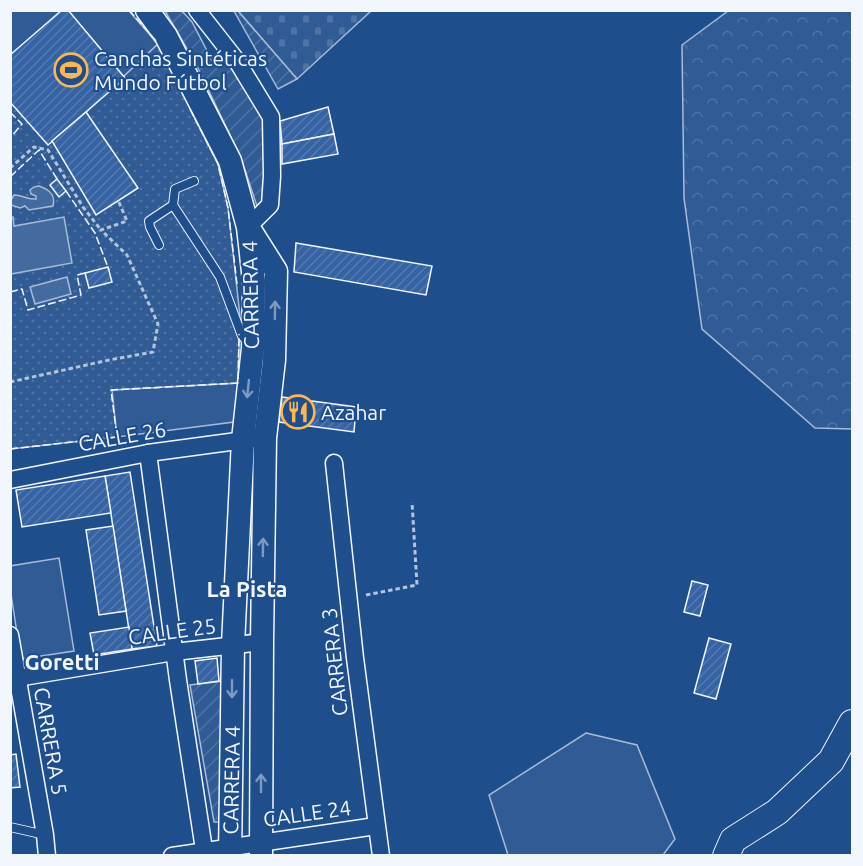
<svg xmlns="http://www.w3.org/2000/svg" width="863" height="866" font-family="Ubuntu,sans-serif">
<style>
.grass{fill:#305b95;stroke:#a8bbd7;stroke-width:1.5}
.forest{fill:url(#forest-crowns);stroke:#a8bbd7;stroke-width:1.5}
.cemetery{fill:url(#cemetery-stones);stroke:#a8bbd7;stroke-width:1.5}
.park{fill:url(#park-dots);stroke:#a8bbd7;stroke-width:1.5}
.garden{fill:url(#garden-furrows);stroke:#a8bbd7;stroke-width:1.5}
.water{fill:#446ba0;stroke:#a8bbd7;stroke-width:1.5}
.building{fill:url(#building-hatch);stroke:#f2f6ff;stroke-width:1.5}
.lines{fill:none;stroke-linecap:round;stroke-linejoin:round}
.service-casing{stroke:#f2f6ff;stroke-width:10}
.minor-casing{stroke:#f2f6ff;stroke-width:19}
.secondary-casing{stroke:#f2f6ff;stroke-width:25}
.primary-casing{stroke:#f2f6ff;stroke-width:28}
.path{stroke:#b3c4dc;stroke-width:3;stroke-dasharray:4.5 3;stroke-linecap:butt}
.service{stroke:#1f4e8c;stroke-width:8}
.minor{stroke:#1f4e8c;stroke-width:16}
.secondary{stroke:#1f4e8c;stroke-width:22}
.primary{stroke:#1f4e8c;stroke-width:26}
.fence{stroke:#f2f6ff;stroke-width:1.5;stroke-dasharray:8 3;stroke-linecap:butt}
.oneway{stroke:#7e9ac0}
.labels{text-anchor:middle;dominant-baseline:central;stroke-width:4.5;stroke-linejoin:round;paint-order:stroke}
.poi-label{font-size:21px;fill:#f2f6ff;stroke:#1f4e8c;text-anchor:start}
.street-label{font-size:21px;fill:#f2f6ff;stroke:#1f4e8c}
.neighbourhood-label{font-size:22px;font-weight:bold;fill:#f2f6ff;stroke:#1f4e8c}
</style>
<defs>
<pattern id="forest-crowns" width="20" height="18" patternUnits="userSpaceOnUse" patternTransform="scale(1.5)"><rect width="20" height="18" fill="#305b95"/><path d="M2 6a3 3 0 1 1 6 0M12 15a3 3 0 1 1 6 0" fill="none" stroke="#4e73a5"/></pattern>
<pattern id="cemetery-stones" width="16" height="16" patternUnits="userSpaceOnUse" patternTransform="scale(1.5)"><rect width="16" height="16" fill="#305b95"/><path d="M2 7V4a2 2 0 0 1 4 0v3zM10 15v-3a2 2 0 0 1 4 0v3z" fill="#4e73a5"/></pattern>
<pattern id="park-dots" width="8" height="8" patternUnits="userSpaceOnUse" patternTransform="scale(1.5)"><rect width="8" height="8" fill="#305b95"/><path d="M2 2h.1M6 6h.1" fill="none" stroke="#4e73a5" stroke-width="1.8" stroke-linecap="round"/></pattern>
<pattern id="garden-furrows" width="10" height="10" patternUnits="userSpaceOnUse" patternTransform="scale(1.5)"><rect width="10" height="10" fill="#305b95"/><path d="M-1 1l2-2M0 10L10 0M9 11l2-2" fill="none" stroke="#4e73a5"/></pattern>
<pattern id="building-hatch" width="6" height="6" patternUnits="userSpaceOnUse" patternTransform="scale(1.5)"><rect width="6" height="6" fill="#3563a3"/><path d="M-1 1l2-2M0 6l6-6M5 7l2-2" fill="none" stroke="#537ab1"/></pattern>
</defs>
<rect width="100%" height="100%" fill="#1f4e8c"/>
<g class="grass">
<path d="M10 11H129L158 44 86 112 11 96Z"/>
<path d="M238 383 234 422 117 437 111 390Z"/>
<path d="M59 558 74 651 21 659 11 594 10 566Z"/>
<path d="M586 733 637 745 675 839 663 855H508L489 795Z"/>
</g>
<path class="forest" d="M728 11H852V429L815 428 702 329 684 198 682 45Z"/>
<path class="cemetery" d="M238 11H371L297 79Z"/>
<path class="park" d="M158 44 218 164 228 208 240 316 238 383 112 390 117 437 11 449 10 96 86 112Z"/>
<g class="garden">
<path d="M165 11H182L192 22 215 66 231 64 266 124 264 199 257 206 241 158 196 64Z"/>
<path d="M234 11H238L297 79 278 89Z"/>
<path d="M223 681 224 822H214L190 685Z"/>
</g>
<g class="water">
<path d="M39 186C48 189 56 194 53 206L29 210 25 206 20 208 11 205V200L14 195C22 195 29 200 36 199V196L31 194 30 190 34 187Z"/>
<path d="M13 217 14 226 64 217 72 263 11 274 10 218Z"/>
<path d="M67 277 71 294 35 304 30 287Z"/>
</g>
<g class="building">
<path d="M62 10H68L125 78 48 145 10 102V55Z"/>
<path d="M328 107 334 134 282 144 280 121Z"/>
<path d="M86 112 138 188 96 215 52 141Z"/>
<path d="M334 134 338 154 282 164V144Z"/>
<path d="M57 179 66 191 59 197 50 185Z"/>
<path d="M296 243 432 266 426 295 294 272Z"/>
<path d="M108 267 112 282 89 288 85 273Z"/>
<path d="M282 397 356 407 354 432 279 422Z"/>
<path d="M130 472 157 646 132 649 105 476Z"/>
<path d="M105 476 111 513 22 527 16 490Z"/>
<path d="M113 526 126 611 99 615 86 530Z"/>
<path d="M692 581 708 585 700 616 684 612Z"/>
<path d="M129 627 132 649 94 655 90 633Z"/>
<path d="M709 638 731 644 716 699 694 693Z"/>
<path d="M217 658 219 681 198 684 195 661Z"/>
<path d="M16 754 20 787 10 788V755Z"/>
</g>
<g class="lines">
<g class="service-casing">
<g id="service">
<path d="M173 205 175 189 194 181"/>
<path d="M159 245 150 227 149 221 173 205 220 277 242 336 249 343"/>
<path d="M10 827 45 835"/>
</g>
</g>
<g class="minor-casing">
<g id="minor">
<path d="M197 10 237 61 271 117 272 176 270 205 248 227"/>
<path d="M148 453 178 680 205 856"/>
<path d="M334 463 355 658 381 856"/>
<path d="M10 480 148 453 252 439"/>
<path d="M10 635 45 835 47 856"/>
<path d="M17 678 174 652 262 642"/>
<path d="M172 856 376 826"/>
</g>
</g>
<g class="secondary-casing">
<g id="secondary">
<path d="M147 10 166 36 230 161 248 227 254 281 253 348 243 440 233 645 230 856"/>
<path d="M252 233 276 271 274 360 265 438 262 642 261 856"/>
</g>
</g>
<g class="primary-casing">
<path id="primary" d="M726 856 733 840 777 812 831 761 852 723"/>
</g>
<g class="path">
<path d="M10 168 34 147 48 150 83 207 101 230"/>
<path d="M10 382 109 360 153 352 158 324 127 255 101 230 127 221 118 200"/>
<path d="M366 595 417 585 412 502"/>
</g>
<use href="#service" class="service"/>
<use href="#minor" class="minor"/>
<use href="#secondary" class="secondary"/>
<use href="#primary" class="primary"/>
<g class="fence">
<path d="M129 10 157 42"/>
<path d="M190 109 218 164 228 208 237 284"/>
<path d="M10 112 22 124 10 138"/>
<path d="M10 177 39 150 57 179"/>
<path d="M66 191 95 233 109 270"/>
<path d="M10 292 22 289 28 310 81 295 77 275 85 273 86 275"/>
<path d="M10 449 117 437 111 390 238 383 239 334"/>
</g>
</g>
<defs><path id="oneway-shaft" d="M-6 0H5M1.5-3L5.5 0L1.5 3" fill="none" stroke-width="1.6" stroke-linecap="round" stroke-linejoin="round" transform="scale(1.5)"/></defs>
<g class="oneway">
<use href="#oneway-shaft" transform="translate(275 310) rotate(-89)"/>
<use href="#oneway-shaft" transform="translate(248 389) rotate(96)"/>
<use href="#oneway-shaft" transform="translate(263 547) rotate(-89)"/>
<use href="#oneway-shaft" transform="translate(232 689) rotate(90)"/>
<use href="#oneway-shaft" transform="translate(261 783) rotate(-90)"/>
</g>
<defs>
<g id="stadium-ring" transform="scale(1.725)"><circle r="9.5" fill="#1f4e8c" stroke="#ffb74d" stroke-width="1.5"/><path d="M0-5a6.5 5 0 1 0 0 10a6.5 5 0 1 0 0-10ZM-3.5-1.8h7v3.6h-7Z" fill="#ffb74d"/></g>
<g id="restaurant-ring" transform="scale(1.725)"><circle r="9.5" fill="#1f4e8c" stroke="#ffb74d" stroke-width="1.5"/><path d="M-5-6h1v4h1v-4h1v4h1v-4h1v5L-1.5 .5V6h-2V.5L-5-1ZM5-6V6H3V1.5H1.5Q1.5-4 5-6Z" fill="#ffb74d"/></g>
</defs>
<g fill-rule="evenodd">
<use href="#stadium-ring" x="71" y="70"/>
<use href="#restaurant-ring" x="298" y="412"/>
</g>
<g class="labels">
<g class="poi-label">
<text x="94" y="58">Canchas Sintéticas<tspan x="94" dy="24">Mundo Fútbol</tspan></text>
<text x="321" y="412">Azahar</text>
</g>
<g class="street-label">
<text transform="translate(250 295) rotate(-91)">CARRERA 4</text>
<text transform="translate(122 436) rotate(-10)">CALLE 26</text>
<text transform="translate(172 631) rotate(-8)">CALLE 25</text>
<text transform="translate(334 662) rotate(-96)">CARRERA 3</text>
<text transform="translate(51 741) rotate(80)">CARRERA 5</text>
<text transform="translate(231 780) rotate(-89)">CARRERA 4</text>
<text transform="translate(307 813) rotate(-8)">CALLE 24</text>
</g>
<g class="neighbourhood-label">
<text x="247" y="588">La Pista</text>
<text x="62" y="661">Goretti</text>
</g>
</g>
<rect width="863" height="866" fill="none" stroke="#f2f6ff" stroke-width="24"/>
</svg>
